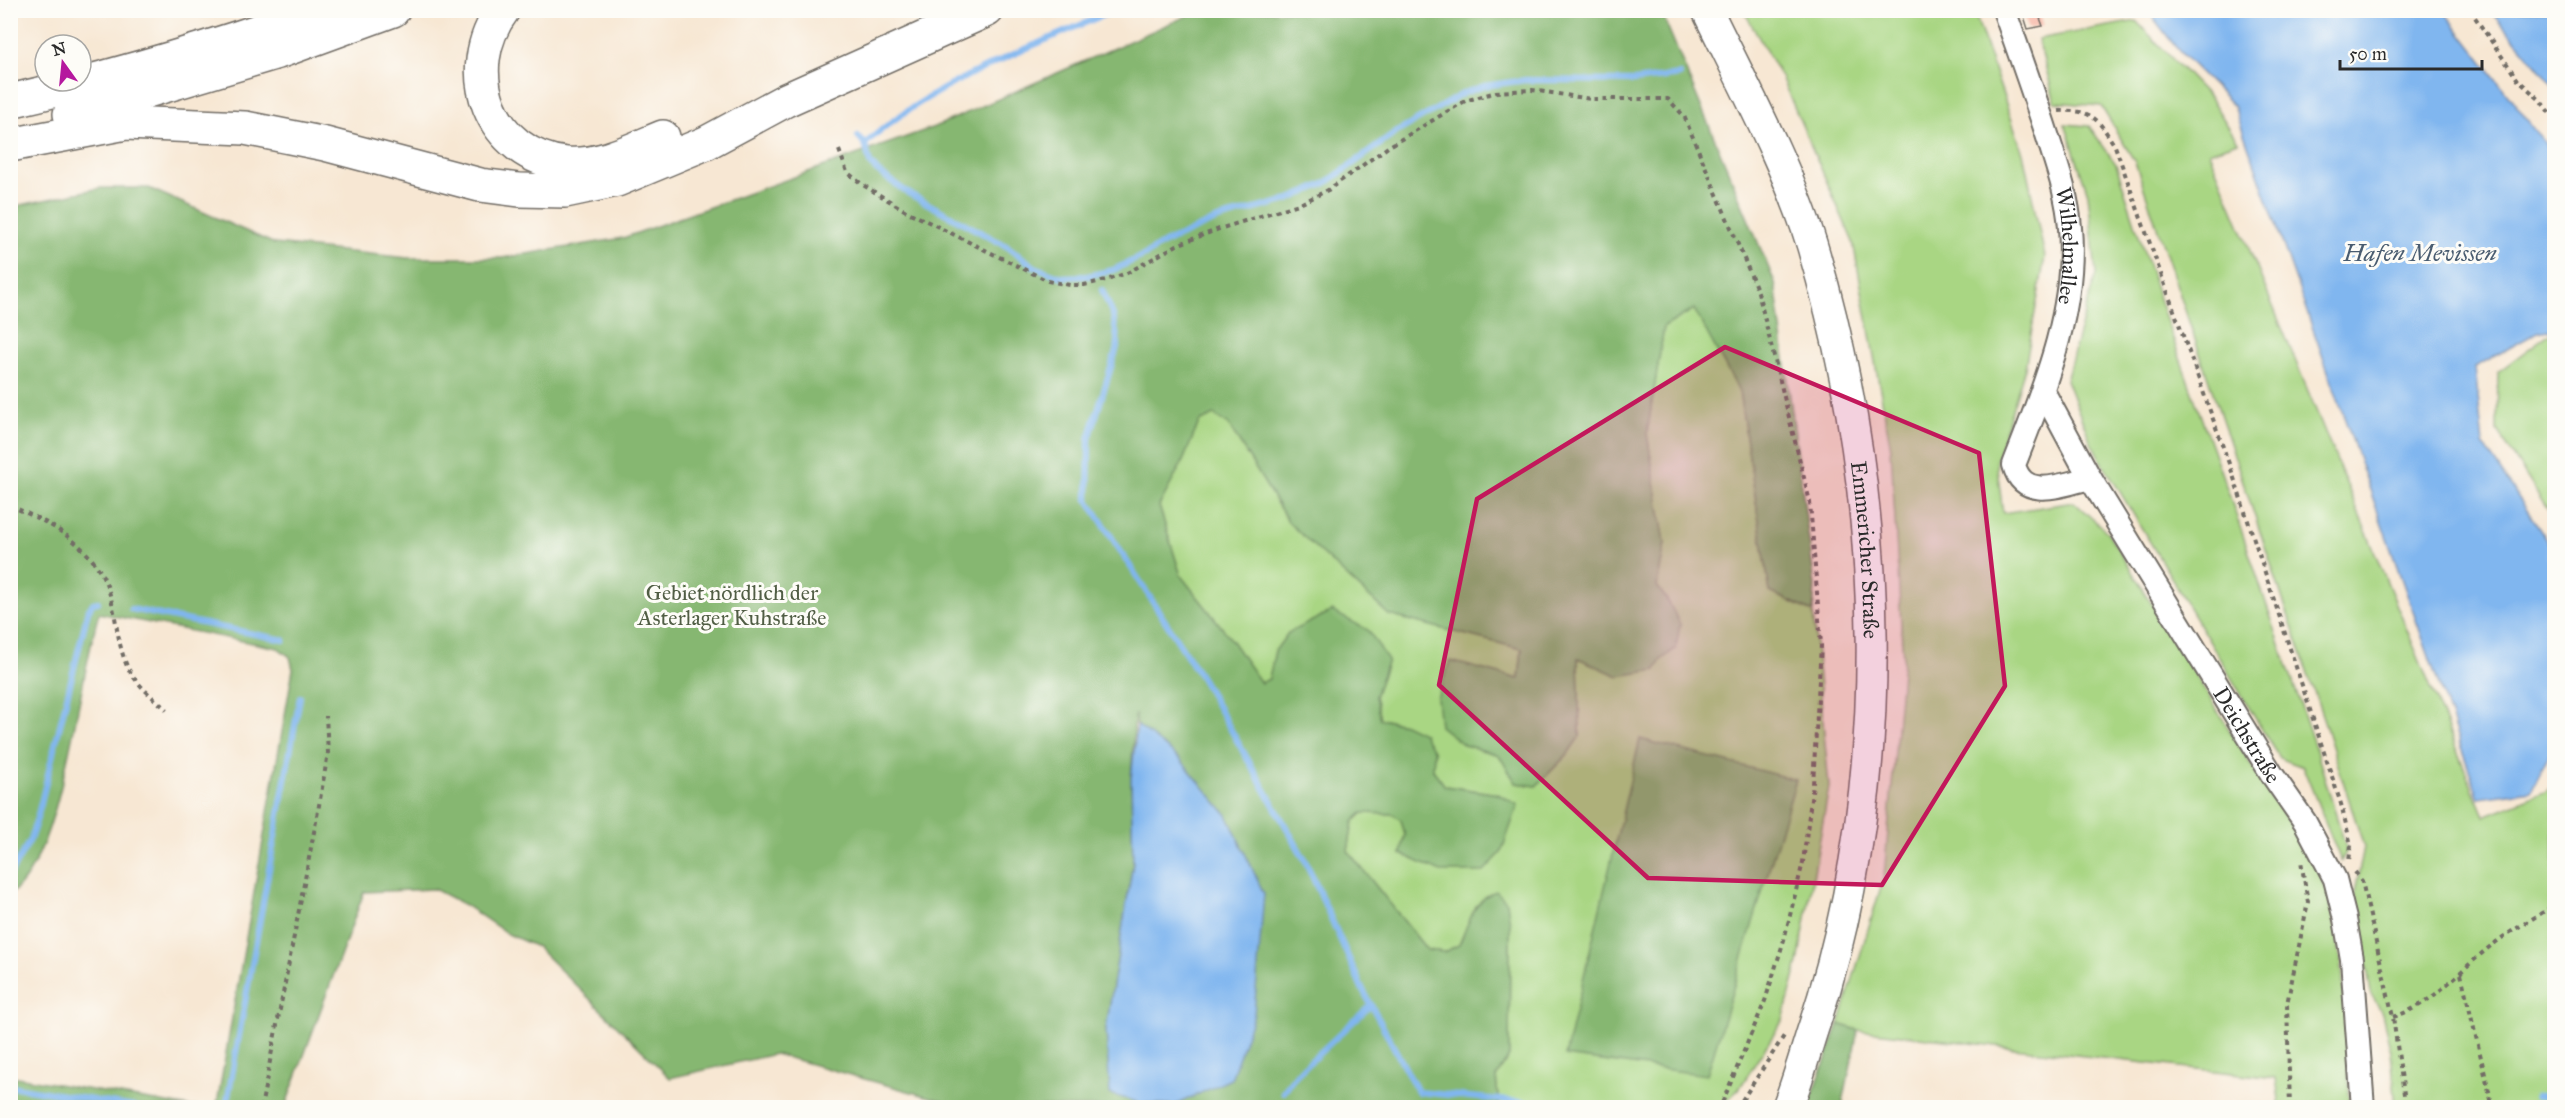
<svg xmlns="http://www.w3.org/2000/svg" width="2565" height="1118" font-family="'IM FELL Great Primer',serif">
<style>
.green{fill:#a9d683;stroke:#6a8057;stroke-width:1.5}
.forest{fill:#86b771;stroke:#58714e;stroke-width:1.5;fill-rule:evenodd}
.water{fill:#80b6ef;stroke:#56708d;stroke-width:1.5}
.lines{fill:none;stroke-linecap:round;stroke-linejoin:round}
.stream{stroke:#80b6ef;stroke-width:6}
.building{fill:#f5a693}
.minor-casing{stroke:#726d66;stroke-width:26}
.major-casing{stroke:#726d66;stroke-width:33}
.highway-casing{stroke:#726d66;stroke-width:36}
.path{stroke:#726d66;stroke-width:4;stroke-dasharray:4.5 4.5;stroke-linecap:butt}
.minor{stroke:#fff;stroke-width:22}
.major{stroke:#fff;stroke-width:30}
.highway{stroke:#fff;stroke-width:33}
.marked{fill:#c2185b;fill-opacity:0.2;stroke:#c2185b;stroke-width:4.5;stroke-linejoin:round}
.labels{text-anchor:middle;dominant-baseline:central;stroke-width:6;stroke-linejoin:round;paint-order:stroke}
.street-label{font-size:22px;fill:#2b2b2b;stroke:#fdfcf7}
.park-label{font-size:22px;fill:#515e45;stroke:#fdfcf7}
.water-label{font-size:24px;font-style:italic;fill:#495c70;stroke:#fdfcf7}
</style>
<rect width="100%" height="100%" fill="#fdfcf7"/>
<filter id="ink" filterUnits="userSpaceOnUse"><feTurbulence type="fractalNoise" baseFrequency=".0167" numOctaves="2"/><feDisplacementMap in="SourceGraphic" scale="12" xChannelSelector="R" yChannelSelector="G"/><feConvolveMatrix kernelMatrix="1 2 1 2 8 2 1 2 1" color-interpolation-filters="sRGB"/></filter>
<filter id="wash" filterUnits="userSpaceOnUse"><feTurbulence type="fractalNoise" baseFrequency=".008" numOctaves="4" result="noise"/><feDisplacementMap in="SourceGraphic" scale="24" xChannelSelector="R" yChannelSelector="G"/><feGaussianBlur stdDeviation="1.35" result="paint"/><feColorMatrix in="noise" values="0 0 0 0 0 0 0 0 0 0 0 0 0 0 0 0 0 1.4 0 .05"/><feComposite in="paint" operator="in"/></filter>
<g filter="url(#wash)">
<rect width="100%" height="100%" fill="#f7e7d3"/>
<g class="green">
<path d="M1744 11H1974L2023 153 2045 257 2025 368 1996 461 2003 513 2074 502 2108 533 2269 794 2311 854 2330 898 2342 965 2350 1107H2280L2276 1078 1858 1030 1839 1024 1884 877 1903 660 1891 449 1853 242 1782 79Z"/>
<path d="M2136 21 2211 99 2238 142 2209 152 2484 816 2547 791 2554 780V1107H2396L2391 1052 2382 1013 2371 993 2355 893 2364 847 2324 721 2135 162 2101 106 2055 102 2038 39Z"/>
<path d="M2065 124 2089 126 2116 164 2164 314 2231 500 2319 759 2347 851 2341 861 2303 767 2279 758 2092 445 2066 380 2096 274 2088 194Z"/>
<path d="M1694 309 1739 391 1770 592 1813 612 1829 787 1798 963 1783 1020 1739 1089 1720 1107H1499L1496 1077 1509 1056 1510 932 1476 906 1459 945 1444 952 1427 950 1348 851 1353 822 1363 813 1392 814 1401 820 1405 835 1401 854 1498 794 1445 786 1433 770 1434 752 1404 724 1380 719 1375 696 1388 660 1332 611 1288 633 1275 651 1269 679 1261 684 1227 634 1181 576 1159 506 1183 461 1199 422 1214 415 1229 425 1289 523 1389 615 1522 649 1519 679 1464 745 1499 755 1516 783 1536 786 1567 755 1580 736 1578 658 1597 665 1661 660 1676 648 1669 603 1657 586 1665 543 1647 434 1664 327Z"/>
<path d="M2554 330V520L2497 430 2498 372Z"/>
</g>
<g class="forest">
<path d="M1198 11H1661L1775 283 1815 586 1813 612 1770 592 1739 391 1694 309 1664 327 1647 434 1665 543 1657 586 1669 603 1680 624 1676 648 1661 660 1656 670 1618 676 1578 658 1580 736 1567 755 1536 786 1516 783 1499 755 1464 745 1440 726 1437 698 1450 661 1519 679 1522 649 1389 615 1289 523 1229 425 1214 415 1199 422 1183 461 1159 506 1181 576 1227 634 1261 683 1269 679 1275 651 1288 633 1332 611 1368 630 1388 660 1375 696 1380 719 1404 724 1423 733 1434 752 1433 770 1445 786 1498 794 1518 805 1501 853 1483 872H1441L1401 854 1405 835 1401 820 1392 814 1362 813 1353 822 1348 851 1427 950 1444 952 1459 945C1468 925 1474 898 1496 891L1507 902 1510 924 1509 1056 1496 1077 1499 1107H965L775 1054 670 1078 537 947 508 934 465 905 434 889 364 892 285 1107H207L217 1104 293 669 290 657 278 648 99 613C79 677 62 857 11 894V207L100 188H149L275 244 408 258H502L623 238 937 126ZM1135 714 1137 725 1180 759 1106 1029 1133 863 1131 779Z"/>
<path d="M1640 739 1796 780 1707 1075 1565 1056Z"/>
<path d="M1839 1024 1858 1030 1842 1107H1808Z"/>
<path d="M11 1076 190 1107H198H11Z"/>
</g>
<g class="water">
<path d="M2148 11H2444L2554 155V329L2538 332 2475 367 2483 444 2554 551V745L2531 791 2479 798 2234 106 2178 50Z"/>
<path d="M2491 11H2554V87Z"/>
<path d="M1137 725 1180 759 1227 815 1264 894 1254 1014 1231 1079 1175 1105 1140 1103 1110 1094 1106 1029 1133 863 1131 779Z"/>
</g>
<g class="lines">
<g class="stream">
<path d="M858 136 865 144 870 163 877 171 908 193 1008 247 1035 267 1062 277 1087 276 1113 270 1145 255 1164 243 1218 219 1288 200 1326 183 1397 132 1464 93 1484 86 1525 80 1634 81 1680 75"/>
<path d="M865 144C927 85 1036 45 1115 10"/>
<path d="M1102 290 1113 315 1118 344 1089 439 1088 500 1202 679 1305 860 1362 988 1418 1092 1582 1108"/>
<path d="M131 609 284 640"/>
<path d="M10 874 30 840 38 815 88 611 93 603 98 602"/>
<path d="M10 1086 140 1108"/>
<path d="M1283 1092 1297 1074 1371 1005"/>
<path d="M2536 1097 2554 1096"/>
<path d="M226 1108 300 697"/>
</g>
</g>
<g id="blocks">
<path class="building" d="M2022 10H2037L2043 26 2028 29Z"/>
</g>
</g>
<g filter="url(#ink)">
<use href="#blocks" fill-opacity="0" stroke="#726d66" stroke-width="1.5"/>
<g class="lines">
<g class="minor-casing">
<g id="minor">
<path id="s1" d="M2004 10C2020 55 2036 99 2050 144 2059 172 2068 199 2070 228 2077 310 2043 390 2014 465 2024 502 2063 484 2090 478"/>
<path id="s2" d="M2043 391 2090 478 2273 776 2305 822 2335 879 2345 919 2352 959 2363 1108"/>
</g>
</g>
<g class="major-casing">
<g id="major">
<path id="s3" d="M1707 10C1743 84 1788 167 1812 245 1887 498 1896 780 1812 1032 1804 1057 1797 1083 1787 1108"/>
</g>
</g>
<g class="highway-casing">
<g id="highway">
<path d="M503 10C458 70 490 156 566 164 599 167 634 149 663 137"/>
<path d="M10 101C115 77 218 46 319 10"/>
<path d="M70 114 278 52 393 10"/>
<path d="M10 145 126 123 245 128 325 144 480 185 519 190 565 191 617 180 706 143 786 100 987 10"/>
</g>
</g>
<g class="path">
<path d="M2470 10 2518 80 2540 100 2554 119"/>
<path d="M2059 111C2094 109 2098 120 2115 146L2232 472 2341 804 2351 845 2349 861"/>
<path d="M839 150 847 172 863 185 906 211 1048 281 1070 285H1084L1110 279 1127 273 1177 245 1219 229 1302 203 1328 190 1388 147 1465 101 1496 92 1532 90 1591 99H1668L1684 116 1758 292 1810 502 1821 645 1813 784 1803 862 1784 940 1765 1001 1720 1108"/>
<path d="M10 506C42 519 76 536 96 565 118 595 113 634 127 666 135 683 153 698 167 710"/>
<path d="M2355 872 2362 881 2393 1017 2406 1108"/>
<path d="M2461 974 2493 1108"/>
<path d="M2393 1017C2436 1004 2460 968 2495 943 2513 929 2535 918 2554 905"/>
<path d="M261 1108 318 811 328 753 326 716"/>
<path d="M1730 1108 1738 1105"/>
<path d="M1737 1108 1784 1036"/>
<path d="M2290 1108 2287 1004 2308 902 2301 861"/>
</g>
<use href="#minor" class="minor"/>
<use href="#major" class="major"/>
<use href="#highway" class="highway"/>
</g>
</g>
<path class="marked" d="M1725 347 1979 453 2005 686 1882 885 1648 878 1439 685 1477 499Z"/>
<g class="labels">
<g class="street-label">
<text stroke="none"><textPath href="#s1" startOffset="246">Wilhelmallee</textPath></text>
<text stroke="none"><textPath href="#s3" startOffset="568">Emmericher Straße</textPath></text>
<text stroke="none"><textPath href="#s2" startOffset="400">Deichstraße</textPath></text>
</g>
<g class="park-label">
<text x="732" y="592">Gebiet nördlich der<tspan x="732" dy="25">Asterlager Kuhstraße</tspan></text>
</g>
<g class="water-label">
<text x="2420" y="253">Hafen Mevissen</text>
</g>
</g>
<rect width="2565" height="1118" fill="none" stroke="#fdfcf7" stroke-width="36"/>
<g transform="translate(63 63) rotate(345)"><circle r="28" fill="#fdfcf7" stroke="#a9a8a5" stroke-width="1.5"/>
<path d="M0-4.5L10 22L0 15L-10 22Z" fill="#b5179e"/>
<text y="-9" font-size="16" font-weight="bold" text-anchor="middle" fill="#2b2b2b">N</text>
</g>
<path d="M2340 60v9h142v-9" fill="none" stroke="#2b2b2b" stroke-width="3"/>
<text x="2349" y="60" font-size="18" fill="#2b2b2b" stroke="#fdfcf7" stroke-width="4.5" paint-order="stroke">50 m</text>
</svg>
